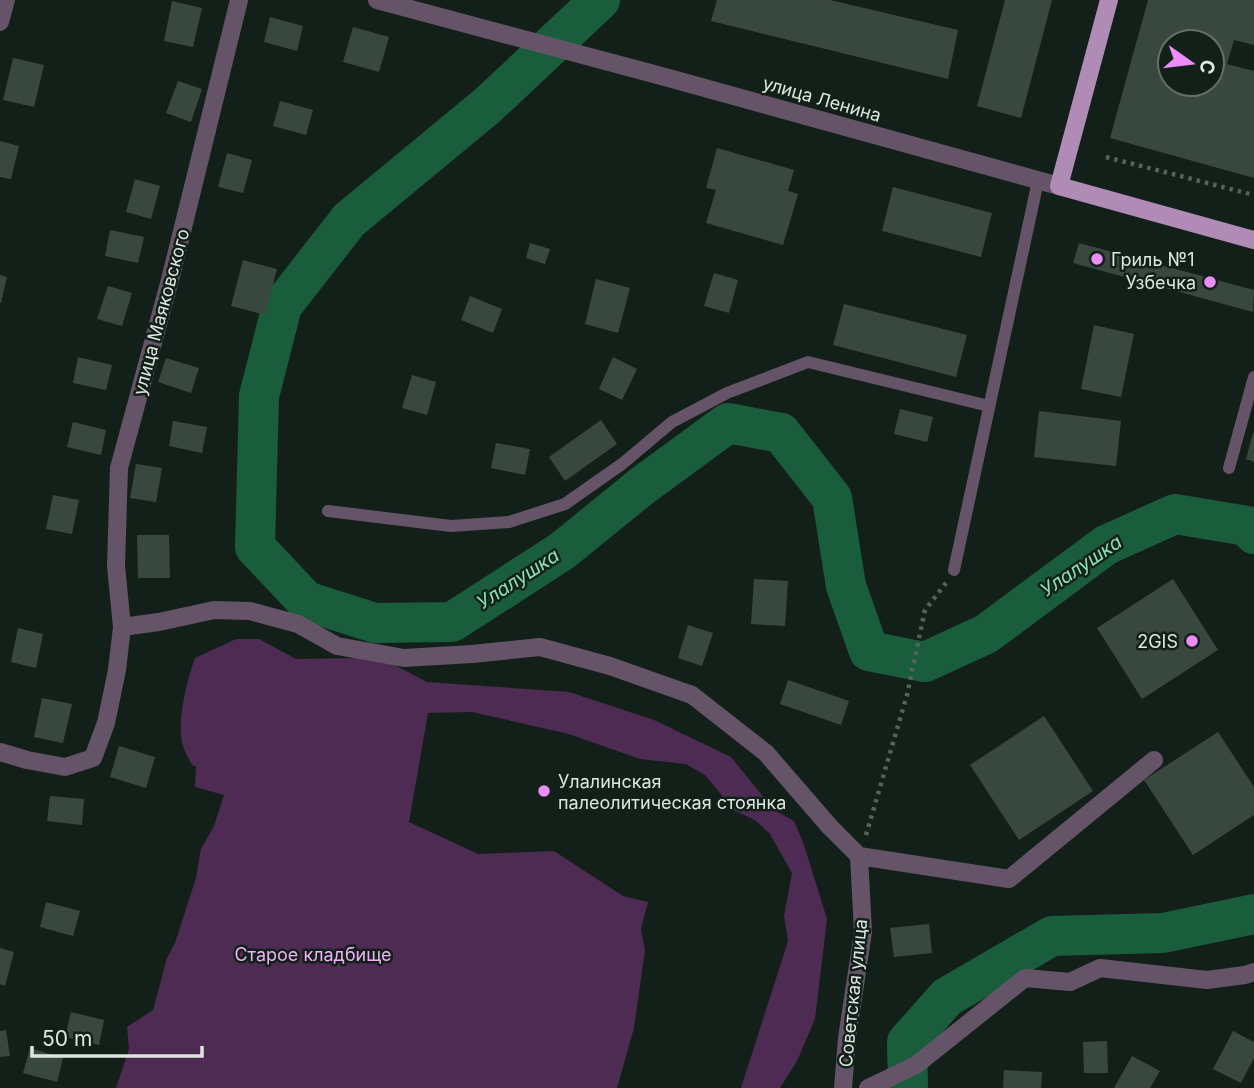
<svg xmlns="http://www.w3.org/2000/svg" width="1254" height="1088" font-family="Inter,sans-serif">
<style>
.green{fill:#4e2b53}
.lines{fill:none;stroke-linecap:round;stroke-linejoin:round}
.river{stroke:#1a5d3d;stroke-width:40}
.building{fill:#39483f;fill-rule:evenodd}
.path{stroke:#56625b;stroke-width:4.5;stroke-dasharray:3.5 5;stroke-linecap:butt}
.service{stroke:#655468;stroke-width:12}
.minor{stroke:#655468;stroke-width:18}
.tertiary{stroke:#655468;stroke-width:18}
.primary{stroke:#af8bb5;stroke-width:18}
.poi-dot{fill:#ec8cfb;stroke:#132019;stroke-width:2.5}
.labels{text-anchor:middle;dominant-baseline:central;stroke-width:5;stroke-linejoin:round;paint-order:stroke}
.street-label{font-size:18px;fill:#dde6e0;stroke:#132019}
.poi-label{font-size:18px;fill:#dde6e0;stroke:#132019;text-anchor:start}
.park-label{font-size:18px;fill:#eeb1f7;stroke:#132019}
.water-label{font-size:19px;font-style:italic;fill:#87e5b2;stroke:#132019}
</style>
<rect width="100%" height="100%" fill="#132019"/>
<path class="green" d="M236 639H259L296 659 362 658 387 661 427 682 569 692 654 720 731 757 774 810 794 821 803 842 827 919 815 1019 797 1061 780 1088H741L788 941 784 916 792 873 770 834 755 820 735 811 705 775 686 764 640 759 569 734 472 712 428 713 409 822 478 854 554 851 623 896 648 902 641 929 645 950 634 1028 617 1088H116L129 1049 127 1027 153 1010 167 958 175 943 196 878 201 849 214 826 224 795 195 787 196 766H193C189 759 185 753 183 746 176 724 187 680 195 658Z"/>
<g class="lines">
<g class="river">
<path d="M600 0 488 105 349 220 282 306 259 396 255 547 306 601 375 623 452 622 562 551 642 486 728 423 781 433 832 498 846 586 869 651 925 662 986 634 1106 545 1175 514 1247 526 1254 534"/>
<path d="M908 1088 907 1042 947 997 1052 936 1163 933 1254 914"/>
</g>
</g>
<g class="building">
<path d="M717 0H830L958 30 948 79 711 21Z"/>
<path d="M1005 0H1052L1021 118 977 106Z"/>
<path d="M1148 0H1254V45L1234 40 1227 64 1254 71V178L1110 138ZM1170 42H1212V84H1170Z"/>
<path d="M172 1 202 8 193 47 164 41Z"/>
<path d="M270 17 303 26 297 51 264 42Z"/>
<path d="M353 27 389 37 379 72 343 62Z"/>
<path d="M13 58 44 65 34 107 3 100Z"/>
<path d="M178 81 202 89 191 122 166 113Z"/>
<path d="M280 101 313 110 306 135 273 126Z"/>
<path d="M0 141 19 146 11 179 0 177Z"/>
<path d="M717 148 794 170 788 191 798 194 783 245 706 223 716 190 706 188Z"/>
<path d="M227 153 252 160 243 193 218 187Z"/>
<path d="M135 179 160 186 151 219 126 212Z"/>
<path d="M893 187 992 213 981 257 882 231Z"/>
<path d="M110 230 144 237 138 263 105 256Z"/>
<path d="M530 243 550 249 545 264 526 258Z"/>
<path d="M1079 243 1254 290 1253 312 1073 263Z"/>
<path d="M243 260 277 269 265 315 231 306Z"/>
<path d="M714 273 738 280 729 313 704 306Z"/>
<path d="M0 275 7 277 1 303H0Z"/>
<path d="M596 279 630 288 618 333 585 324Z"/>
<path d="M108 286 132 293 122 326 97 319Z"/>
<path d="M470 296 502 309 493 333 461 320Z"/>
<path d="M844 304 967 335 956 377 833 345Z"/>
<path d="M1094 325 1134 334 1121 397 1081 389Z"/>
<path d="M78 357 112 365 106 390 73 383Z"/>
<path d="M613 357 637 369 622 400 599 389Z"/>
<path d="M166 358 199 368 191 393 158 382Z"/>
<path d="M412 375 436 382 427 415 402 408Z"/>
<path d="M900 409 933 417 927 442 894 434Z"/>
<path d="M1039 411 1121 421 1116 466 1034 457Z"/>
<path d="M601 420 617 444 565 481 549 457Z"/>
<path d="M173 421 207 427 202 453 169 446Z"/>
<path d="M73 422 106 430 101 455 67 447Z"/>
<path d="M1253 433H1254V462L1246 459Z"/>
<path d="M496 443 530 449 525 475 491 468Z"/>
<path d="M136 464 162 468 156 502 130 498Z"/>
<path d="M53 495 79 500 72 534 46 529Z"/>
<path d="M137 535H169L170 578H138Z"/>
<path d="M754 579 788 581 785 626 751 624Z"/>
<path d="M1173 579 1218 650 1142 699 1097 628Z"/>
<path d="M688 625 713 633 702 666 678 658Z"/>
<path d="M18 628 43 634 36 668 11 662Z"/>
<path d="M788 680 849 701 841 725 780 704Z"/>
<path d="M42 698 72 704 63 743 34 737Z"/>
<path d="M1044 716 1093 791 1019 840 970 765Z"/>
<path d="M1218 732 1254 787V815L1193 855 1144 780Z"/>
<path d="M119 746 155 757 146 788 110 777Z"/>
<path d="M50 796 84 799 82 825 47 821Z"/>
<path d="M46 902 80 911 73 936 40 927Z"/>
<path d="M929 924 932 953 894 957 890 928Z"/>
<path d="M0 948 14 952 5 986 0 984Z"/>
<path d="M71 1012 104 1020 99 1045 65 1037Z"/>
<path d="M6 1030 10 1056 0 1057V1031Z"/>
<path d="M1233 1031 1254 1042V1058L1241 1083 1213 1069Z"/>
<path d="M1107 1041 1108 1073H1084L1083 1042Z"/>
<path d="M30 1048 63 1058 57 1082 23 1073Z"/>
<path d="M1132 1056 1160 1071 1150 1088H1114Z"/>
<path d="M1004 1070 1042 1072 1041 1088H1003Z"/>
</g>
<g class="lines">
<g class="path">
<path d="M1106 157 1254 195"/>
<path d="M866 835 907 695 925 610 946 583"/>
</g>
<g class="service">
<path d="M1229 468 1254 377"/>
<path d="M328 511 451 526 509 522 565 504 622 464 672 422 727 393 808 362 989 406"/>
<path d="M954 570 1038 181"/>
</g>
<g class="minor">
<path d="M0 22 6 0"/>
<path d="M122 627 159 622 214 610 250 611 298 624 337 646 404 658 472 654 540 647 610 666 692 695 766 753 830 827 859 856 1009 879 1154 760"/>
<path d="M0 752 27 760 65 767 93 758 106 723 117 670 122 627 116 566 119 468 171 276 239 0"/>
<path d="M843 1088 847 1038 863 932 859 856"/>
<path d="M868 1088 916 1065 1025 978 1070 982 1100 968 1207 980 1245 975 1254 972"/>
</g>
<path class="tertiary" d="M377 0 665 77 1059 186"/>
<path class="primary" d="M1109 0 1059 186 1254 240"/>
</g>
<g class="poi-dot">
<circle cx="1097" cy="259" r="7"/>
<circle cx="1210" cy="282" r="7"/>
<circle cx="1192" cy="641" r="7"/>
<circle cx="544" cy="791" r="7"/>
</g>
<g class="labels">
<g class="street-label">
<text transform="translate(822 99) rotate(16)">улица Ленина</text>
<text transform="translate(161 312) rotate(-75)">улица Маяковского</text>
<text transform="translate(853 993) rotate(-84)">Советская улица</text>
</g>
<g class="poi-label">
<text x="1111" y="259">Гриль №1</text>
<text x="1196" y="282" text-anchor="end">Узбечка</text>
<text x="1178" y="641" text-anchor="end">2GIS</text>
<text x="558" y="781">Улалинская<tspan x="558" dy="21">палеолитическая стоянка</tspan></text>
</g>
<g class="park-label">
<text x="313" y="954">Старое кладбище</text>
</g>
<g class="water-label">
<text transform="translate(1081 566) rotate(-34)">Улалушка</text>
<text transform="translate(518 579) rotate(-33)">Улалушка</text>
</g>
</g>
<g transform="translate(1191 63) rotate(104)"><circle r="33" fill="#132019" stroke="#646f69" stroke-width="2"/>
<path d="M0-5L12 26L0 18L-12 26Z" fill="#ec8cfb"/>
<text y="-10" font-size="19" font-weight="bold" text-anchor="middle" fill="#dde6e0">С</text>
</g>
<path d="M32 1046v10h170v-10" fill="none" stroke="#dde6e0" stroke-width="3.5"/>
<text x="42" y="1046" font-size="21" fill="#dde6e0" stroke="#132019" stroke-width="5" paint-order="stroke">50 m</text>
</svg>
